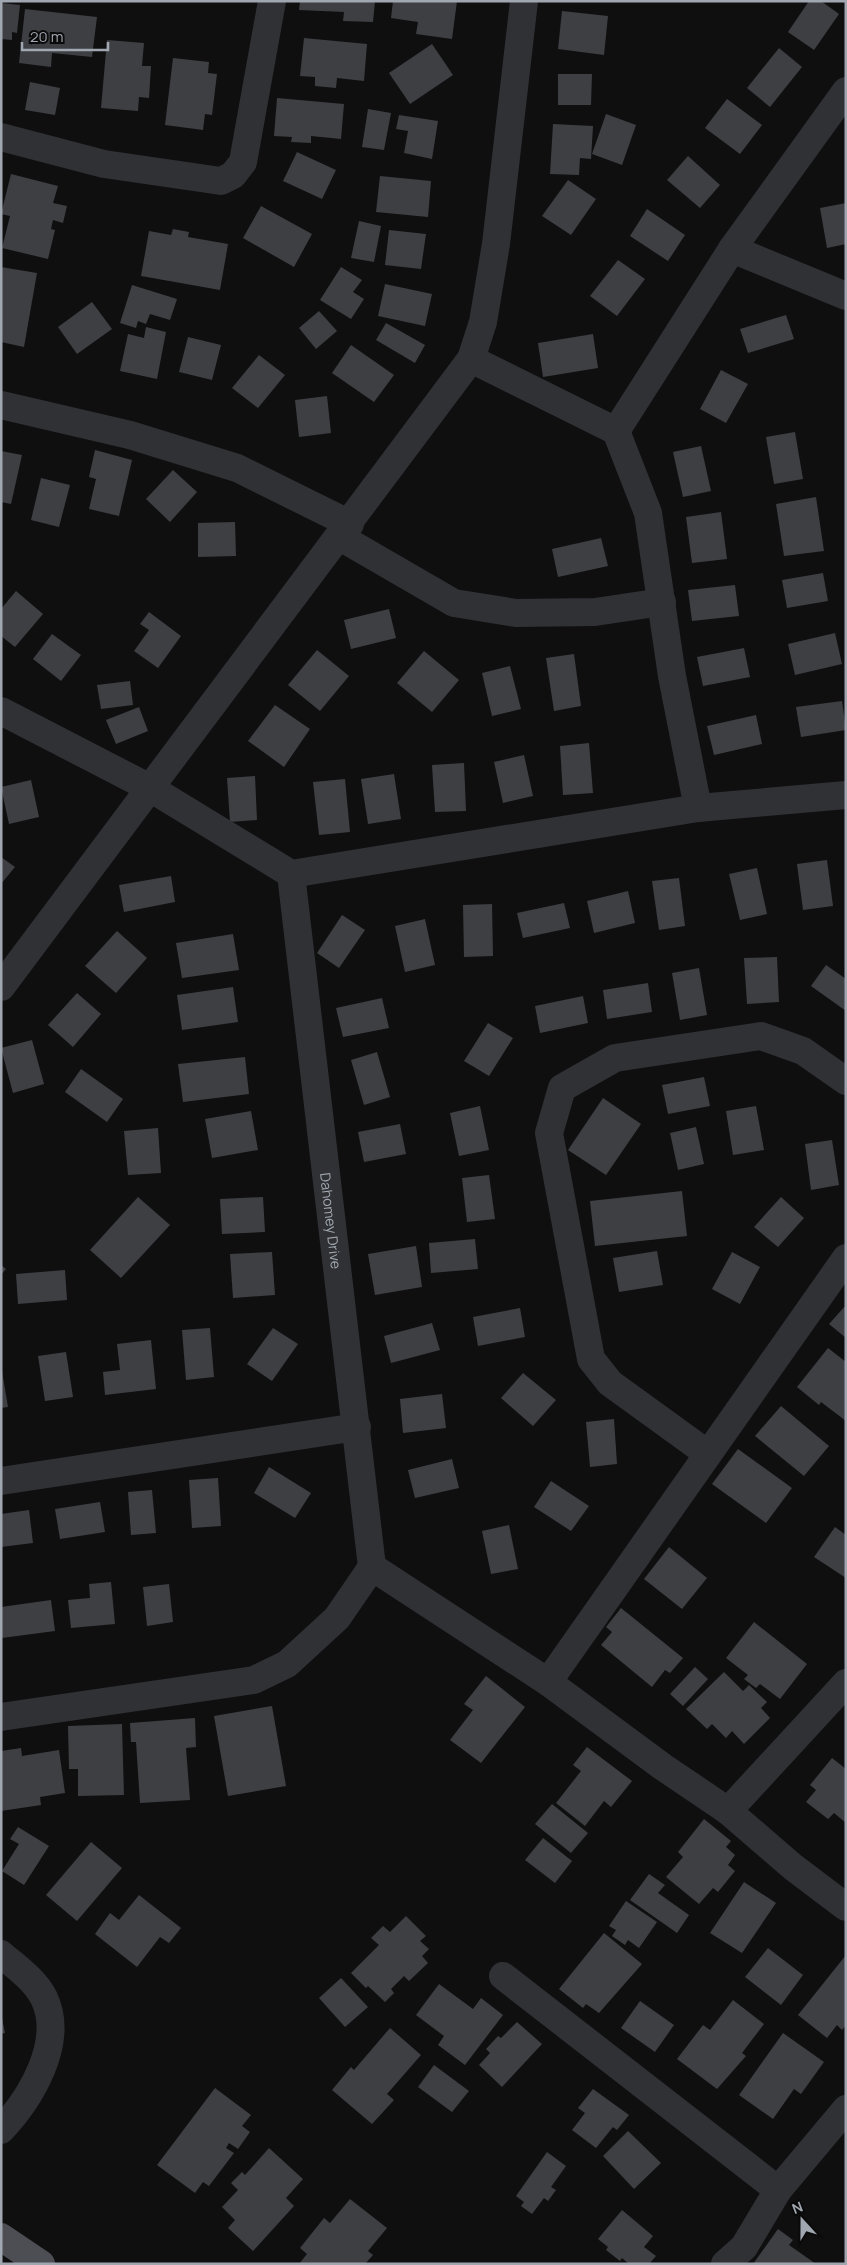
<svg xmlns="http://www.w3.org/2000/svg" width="847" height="2265" font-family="Manrope,sans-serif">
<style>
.building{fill:#3e3f43}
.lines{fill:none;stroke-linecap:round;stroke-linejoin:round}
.minor{stroke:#303135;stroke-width:28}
.major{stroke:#4c4e54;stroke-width:28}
.labels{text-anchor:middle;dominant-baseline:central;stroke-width:4;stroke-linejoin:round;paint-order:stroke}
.street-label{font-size:14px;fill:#a1a7b0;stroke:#0a0a0b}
</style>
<rect width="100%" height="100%" fill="#0f0f10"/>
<g class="building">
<path d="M300 1H375L373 22 343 21 344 12 299 10Z"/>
<path d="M393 1H457L452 39 416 34 418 22 391 18Z"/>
<path d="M809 1H821L839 14 814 50 788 32Z"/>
<path d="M1 3 20 5 17 33 12 32V40L1 39Z"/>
<path d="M25 9 97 17 92 57 52 53 51 67 19 63Z"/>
<path d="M562 11 608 16 604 55 558 49Z"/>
<path d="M304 38 367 44 364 81 337 78 336 88 315 86V77L300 76Z"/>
<path d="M107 40 144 43 142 66H151L149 98 139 97 138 111 101 108Z"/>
<path d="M432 44 453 75 410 104 389 73Z"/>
<path d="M779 48 802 67 770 107 747 88Z"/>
<path d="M173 58 209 62 208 73 217 74 212 115 205 114 203 130 165 125Z"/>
<path d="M558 74H592L591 105H558Z"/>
<path d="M30 82 60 88 55 115 25 110Z"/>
<path d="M277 98 344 104 341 139 311 136V143L291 142 292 137 274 136Z"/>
<path d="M727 99 762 125 740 154 705 128Z"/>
<path d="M368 109 391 113 384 150 362 147Z"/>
<path d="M606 114 636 125 622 165 592 154Z"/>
<path d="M399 115 438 121 432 159 404 153 408 131 396 129Z"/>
<path d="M553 124 593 126 591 159 580 158 579 175 550 174Z"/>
<path d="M297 152 336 170 322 199 283 181Z"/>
<path d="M688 156 720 185 700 208 667 180Z"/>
<path d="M11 174 58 186 53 203 67 206 63 223 53 220 51 229 55 230 48 259 2 248 10 216 1 214Z"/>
<path d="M380 176 431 181 428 217 376 212Z"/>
<path d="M568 180 596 199 571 235 542 216Z"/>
<path d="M846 203V244L827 248 820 208Z"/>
<path d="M261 206 312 234 294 267 243 238Z"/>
<path d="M647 209 685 235 668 261 630 236Z"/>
<path d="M359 221 381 226 374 262 351 258Z"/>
<path d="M173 229 189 232 188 237 228 244 220 290 141 276 149 231 171 235Z"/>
<path d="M389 230 426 234 421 269 385 265Z"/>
<path d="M618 260 645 279 617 316 590 296Z"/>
<path d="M1 267 37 273 24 347 1 342Z"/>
<path d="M341 267 362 280 353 292 364 299 351 319 320 300Z"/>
<path d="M385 284 432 294 425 326 378 316Z"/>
<path d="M132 285 177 299 170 320 150 314 146 324 138 321 136 328 120 323Z"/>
<path d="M92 302 112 329 77 354 58 327Z"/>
<path d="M319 311 337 331 316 349 299 328Z"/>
<path d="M786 315 794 339 748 353 740 329Z"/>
<path d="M386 323 425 345 415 363 376 340Z"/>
<path d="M146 327 166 332 157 379 120 371 128 334 144 338Z"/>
<path d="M593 334 598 368 543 377 538 343Z"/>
<path d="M188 337 221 345 212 380 179 372Z"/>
<path d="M351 345 394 375 374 402 332 373Z"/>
<path d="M259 355 285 375 258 408 232 388Z"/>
<path d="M721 370 748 384 726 423 700 409Z"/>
<path d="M327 396 331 433 299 437 295 400Z"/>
<path d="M795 432 803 479 774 484 766 437Z"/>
<path d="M701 446 711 491 683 497 673 452Z"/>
<path d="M95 450 132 460 119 516 89 509 96 479 89 477Z"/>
<path d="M1 451 22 455 11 504 1 502Z"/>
<path d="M173 470 197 492 170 522 146 499Z"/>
<path d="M41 478 70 485 59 527 31 520Z"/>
<path d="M816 497 824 551 784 556 776 504Z"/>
<path d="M721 512 727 559 692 563 686 517Z"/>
<path d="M235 522 236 556 198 557V523Z"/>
<path d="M601 538 608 566 558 577 552 549Z"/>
<path d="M823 573 828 601 787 608 782 580Z"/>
<path d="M735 585 739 616 692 621 688 590Z"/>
<path d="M16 591 43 614 15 647 1 636V609Z"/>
<path d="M389 609 396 638 351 649 344 620Z"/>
<path d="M149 612 181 636 158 668 134 651 149 630 140 624Z"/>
<path d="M835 633 842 664 795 675 788 644Z"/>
<path d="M52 634 81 655 61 681 33 659Z"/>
<path d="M744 648 750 677 703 686 697 657Z"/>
<path d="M317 650 349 676 320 711 288 685Z"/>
<path d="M424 651 459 680 432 712 397 683Z"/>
<path d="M574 654 581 706 554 711 546 658Z"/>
<path d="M510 666 521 709 492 716 482 673Z"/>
<path d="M130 681 133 705 101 709 97 685Z"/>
<path d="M842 701 846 730 801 737 796 707Z"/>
<path d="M275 705 310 729 284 767 248 741Z"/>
<path d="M139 707 148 731 116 744 106 720Z"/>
<path d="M756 715 762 744 714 755 707 726Z"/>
<path d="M589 743 593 793 563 795 560 746Z"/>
<path d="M524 755 533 796 503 803 494 762Z"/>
<path d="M464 763 466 811 435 812 432 765Z"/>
<path d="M394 774 401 819 368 824 361 779Z"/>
<path d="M255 776 257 820 230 822 227 778Z"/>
<path d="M345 779 350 832 319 835 313 782Z"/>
<path d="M31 780 39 817 9 824 1 787Z"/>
<path d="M1 857 15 867 1 884Z"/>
<path d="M827 860 833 906 803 910 797 864Z"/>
<path d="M757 868 767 914 740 920 729 874Z"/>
<path d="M171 876 175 902 124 912 119 885Z"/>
<path d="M679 878 685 926 659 930 652 881Z"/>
<path d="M628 891 635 923 594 933 587 901Z"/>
<path d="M564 903 570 928 523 938 517 913Z"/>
<path d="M492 904 493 956 464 957 463 905Z"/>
<path d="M342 915 365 930 339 968 317 953Z"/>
<path d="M425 919 435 965 405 972 395 926Z"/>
<path d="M117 931 147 958 116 993 85 966Z"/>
<path d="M233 934 239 970 182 978 176 943Z"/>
<path d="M777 957 779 1002 747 1004 744 958Z"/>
<path d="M826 965 846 979V1011L811 986Z"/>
<path d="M699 968 707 1015 680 1020 672 973Z"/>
<path d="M648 983 652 1012 607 1019 603 990Z"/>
<path d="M233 987 238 1022 182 1030 177 995Z"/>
<path d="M77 993 101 1014 73 1047 48 1025Z"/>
<path d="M583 996 588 1023 540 1033 535 1006Z"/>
<path d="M382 998 389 1028 343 1037 336 1008Z"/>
<path d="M488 1023 513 1038 489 1076 464 1061Z"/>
<path d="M32 1040 44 1084 13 1093 1 1048Z"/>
<path d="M377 1052 390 1097 364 1105 351 1060Z"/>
<path d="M245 1057 249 1094 183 1102 178 1064Z"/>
<path d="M81 1069 123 1099 107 1122 65 1092Z"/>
<path d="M704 1077 710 1106 668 1114 662 1085Z"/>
<path d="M603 1098 641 1124 606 1175 568 1150Z"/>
<path d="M480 1106 489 1150 459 1156 450 1113Z"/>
<path d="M756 1106 764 1150 733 1155 726 1111Z"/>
<path d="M251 1111 258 1150 212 1158 205 1119Z"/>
<path d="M400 1124 406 1154 364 1162 358 1132Z"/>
<path d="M696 1127 704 1164 678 1170 670 1133Z"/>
<path d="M158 1128 161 1173 128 1175 124 1131Z"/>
<path d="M832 1140 839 1185 811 1190 805 1144Z"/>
<path d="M489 1175 495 1219 467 1222 462 1178Z"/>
<path d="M682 1191 687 1236 595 1246 590 1201Z"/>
<path d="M138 1197 170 1225 121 1278 90 1250Z"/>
<path d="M263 1197 265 1232 222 1234 220 1199Z"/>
<path d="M781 1197 804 1218 778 1247 754 1227Z"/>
<path d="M475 1239 478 1269 431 1273 429 1243Z"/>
<path d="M416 1246 422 1287 375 1295 368 1254Z"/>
<path d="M657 1251 663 1285 619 1292 613 1258Z"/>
<path d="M272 1252 275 1295 233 1298 230 1254Z"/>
<path d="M732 1252 760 1267 740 1304 712 1289Z"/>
<path d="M1 1265 6 1269 1 1275Z"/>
<path d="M65 1270 67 1300 18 1304 16 1274Z"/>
<path d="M846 1305V1338L829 1324Z"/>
<path d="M520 1308 525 1337 478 1346 473 1317Z"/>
<path d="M432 1323 440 1350 391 1363 384 1336Z"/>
<path d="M210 1328 214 1377 186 1380 182 1330Z"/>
<path d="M273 1328 298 1344 272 1381 247 1364Z"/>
<path d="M151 1340 156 1389 105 1395 103 1372 120 1370 117 1344Z"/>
<path d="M828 1348 846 1362V1421L821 1402 819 1405 797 1387Z"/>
<path d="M66 1352 73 1397 45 1401 38 1356Z"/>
<path d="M1 1365 8 1407 1 1408Z"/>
<path d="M523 1373 556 1400 533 1426 501 1398Z"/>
<path d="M442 1394 446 1428 403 1433 400 1399Z"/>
<path d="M781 1406 829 1446 804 1476 755 1436Z"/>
<path d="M614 1419 617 1464 590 1467 586 1422Z"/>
<path d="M738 1449 792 1488 766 1523 712 1484Z"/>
<path d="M452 1459 459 1488 415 1498 408 1470Z"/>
<path d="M269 1467 311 1493 295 1518 254 1493Z"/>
<path d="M218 1478 221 1526 192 1528 189 1480Z"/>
<path d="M551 1481 589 1506 571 1531 534 1507Z"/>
<path d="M152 1490 156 1533 131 1535 128 1492Z"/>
<path d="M100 1502 105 1532 60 1539 55 1509Z"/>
<path d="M29 1510 33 1543 1 1547V1514Z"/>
<path d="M509 1525 518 1569 491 1574 482 1531Z"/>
<path d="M835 1527 846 1535V1578L814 1557Z"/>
<path d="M669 1547 707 1578 682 1609 644 1579Z"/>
<path d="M111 1582 115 1624 71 1628 68 1600 90 1598 89 1584Z"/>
<path d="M169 1584 173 1622 147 1626 143 1587Z"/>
<path d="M51 1600 55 1631 2 1638 1 1607Z"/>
<path d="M621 1608 683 1658 670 1673 665 1670 652 1687 601 1645 612 1632 606 1627Z"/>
<path d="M754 1622 807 1664 780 1699 760 1684 756 1688 744 1679 748 1675 726 1658Z"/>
<path d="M695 1667 708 1679 683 1706 670 1694Z"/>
<path d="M724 1672 743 1691 749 1685 767 1702 761 1708 770 1718 744 1744 732 1731 726 1738 712 1724 707 1729 686 1709Z"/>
<path d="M486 1676 525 1707 481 1763 450 1740 473 1710 464 1704Z"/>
<path d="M272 1706 286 1786 228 1796 214 1716Z"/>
<path d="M195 1718 196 1747 186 1748 190 1800 140 1803 136 1742H131L130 1723Z"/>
<path d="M122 1724 124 1795 78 1796V1769H69L68 1726Z"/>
<path d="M587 1747 632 1781 611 1807 604 1801 585 1826 556 1803 581 1771 573 1765Z"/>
<path d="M21 1748 22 1756 59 1750 65 1793 40 1797 41 1805 1 1811V1751Z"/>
<path d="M832 1758 846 1769V1823L834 1813 828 1819 806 1802 816 1790 810 1785Z"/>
<path d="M552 1804 588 1833 571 1853 535 1824Z"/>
<path d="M704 1819 731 1841 726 1847 735 1855 728 1865 735 1871 718 1892 713 1888 699 1904 666 1877 683 1857 678 1852Z"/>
<path d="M18 1827 49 1846 24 1885 2 1871 19 1844 10 1839Z"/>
<path d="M543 1838 572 1861 555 1883 525 1860Z"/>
<path d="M91 1842 122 1868 77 1921 46 1895Z"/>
<path d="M649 1874 665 1885 658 1893 689 1915 677 1933 630 1900Z"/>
<path d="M744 1882 776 1903 742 1953 710 1933Z"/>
<path d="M139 1895 181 1928 169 1943 160 1937 137 1967 95 1934 110 1913 119 1920Z"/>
<path d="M626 1901 657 1922 639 1948 628 1940 625 1945 612 1936 616 1930 609 1926Z"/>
<path d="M406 1916 426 1936 420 1941 429 1949 422 1956 428 1963 409 1981 404 1976 391 1989 394 1993 385 2002 368 1986 366 1988 351 1973 379 1945 371 1938 383 1926 390 1932Z"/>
<path d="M604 1933 642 1964 599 2013 586 2004 583 2008 559 1989Z"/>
<path d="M768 1948 803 1975 781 2005 745 1977Z"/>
<path d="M846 1955V2025L842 2030 837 2025 827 2038 798 2015Z"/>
<path d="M341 1978 368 2007 345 2027 319 1998Z"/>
<path d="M439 1984 473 2009 481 1998 503 2015 465 2065 438 2045 444 2036 416 2015Z"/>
<path d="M733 2000 764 2024 742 2053 746 2056 717 2089 677 2059 703 2025 710 2030Z"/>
<path d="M640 2001 674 2025 655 2052 621 2028Z"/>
<path d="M1 2013 5 2033 1 2034Z"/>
<path d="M517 2022 542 2044 502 2087 479 2065 490 2053 486 2049 498 2036 501 2038Z"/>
<path d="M390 2028 421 2055 387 2094 394 2100 372 2124 332 2090 351 2067 354 2070Z"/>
<path d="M783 2033 824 2062 801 2094 794 2089 773 2119 739 2095Z"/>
<path d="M434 2065 469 2091 452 2112 418 2087Z"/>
<path d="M215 2088 251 2115 242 2126 250 2132 238 2149 229 2143 226 2148 234 2153 209 2186 203 2182 195 2193 157 2165Z"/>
<path d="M593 2089 629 2115 617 2130 613 2127 596 2148 572 2130 585 2113 578 2108Z"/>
<path d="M628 2131 661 2163 634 2189 603 2156Z"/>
<path d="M269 2148 303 2179 286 2198 294 2206 253 2251 228 2228 235 2220 222 2207 238 2190 231 2183 242 2172 245 2175Z"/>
<path d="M547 2152 566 2166 551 2187 556 2190 548 2201 544 2198 532 2214 521 2206 524 2202 516 2196Z"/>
<path d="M350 2199 387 2228 368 2251 373 2255 365 2264H299L307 2254 300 2248 324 2218 330 2223Z"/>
<path d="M622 2210 653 2236 644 2247 656 2256 649 2264H629L622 2258 620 2261 606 2250 608 2247 598 2239Z"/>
<path d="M778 2229 793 2240 789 2245 816 2264H753Z"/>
</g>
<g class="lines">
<g class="minor">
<path d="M1 137 104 164 221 181 233 175 243 162 272 1"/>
<path d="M732 249 846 296"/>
<path d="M471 359 616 431 732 249 846 91"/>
<path d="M1 405 130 435 237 468 350 524"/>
<path d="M616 431 648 513 672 676 698 808"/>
<path d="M340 537 454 603 516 613 595 612 662 602"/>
<path d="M1 711 150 788 291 874 698 808 846 795"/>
<path id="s1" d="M291 874 372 1567"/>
<path d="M1 987 471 359 483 322 496 244 524 1"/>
<path d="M708 1454 610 1383 591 1359 549 1133 562 1088 615 1058 761 1036 803 1051 846 1081"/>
<path d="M1 1481 357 1427"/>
<path d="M548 1682 663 1767 728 1811 793 1867 846 1907"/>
<path d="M1 1717 254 1680 287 1664 337 1618 372 1567 548 1682 846 1258"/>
<path d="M728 1811 846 1683"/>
<path d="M1 1954C16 1967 35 1980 44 1998 65 2042 31 2098 1 2130"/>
<path d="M503 1976 778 2190"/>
<path d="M725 2264 744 2247 778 2190 846 2109"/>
</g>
<path class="major" d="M1 2237 41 2264"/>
</g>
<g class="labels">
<g class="street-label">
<text stroke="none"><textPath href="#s1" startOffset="349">Dahomey Drive</textPath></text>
</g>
</g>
<rect width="847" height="2265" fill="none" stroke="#a1a7b0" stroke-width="5"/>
<g transform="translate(802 2220) rotate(339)" stroke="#0a0a0b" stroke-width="4" paint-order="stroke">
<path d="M0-4L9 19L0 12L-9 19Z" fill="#a1a7b0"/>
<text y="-8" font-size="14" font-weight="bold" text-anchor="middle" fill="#a1a7b0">N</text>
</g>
<path d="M22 42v8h86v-8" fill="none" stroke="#a1a7b0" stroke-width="2.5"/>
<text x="30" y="42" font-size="15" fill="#a1a7b0" stroke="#0a0a0b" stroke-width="4" paint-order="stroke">20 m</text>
</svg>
